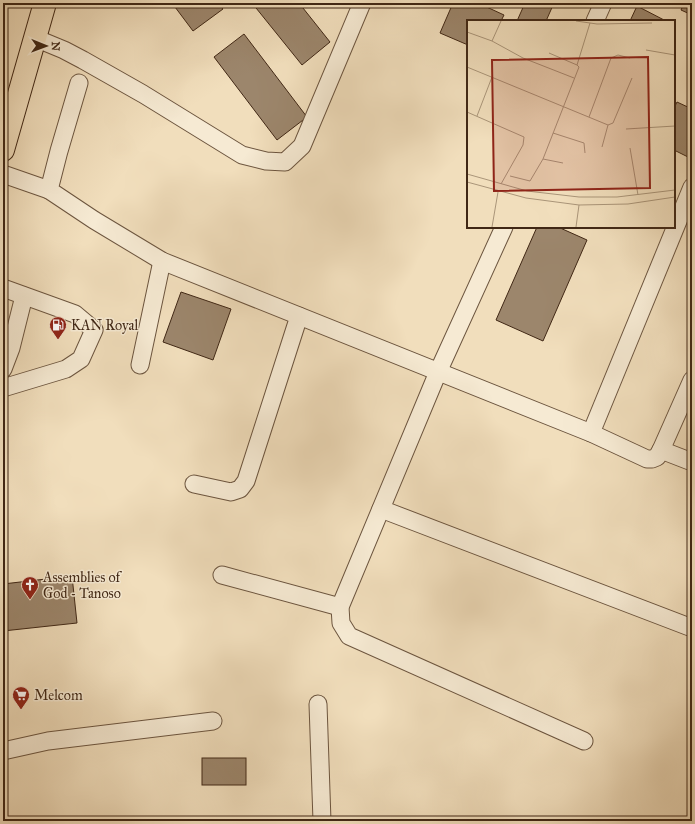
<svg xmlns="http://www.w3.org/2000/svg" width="695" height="824" font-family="'IM FELL Great Primer',serif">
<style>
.building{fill:#9c866c;stroke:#402715}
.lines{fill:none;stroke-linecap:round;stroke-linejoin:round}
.minor-casing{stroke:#6c553f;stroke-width:19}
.major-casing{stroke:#402715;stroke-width:24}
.minor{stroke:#f6ead3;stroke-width:17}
.major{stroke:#f1debc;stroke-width:22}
.labels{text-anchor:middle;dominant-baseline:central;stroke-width:3;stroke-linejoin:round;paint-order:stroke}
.poi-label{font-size:14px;fill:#402715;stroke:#f6ead3;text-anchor:start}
.inset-road{fill:none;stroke:#aa9579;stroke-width:1}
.view{fill:#8f2418;fill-opacity:0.15;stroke:#8f2418;stroke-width:2}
.inset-edge{fill:none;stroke:#402715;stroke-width:2}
</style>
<rect width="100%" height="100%" fill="#f1debc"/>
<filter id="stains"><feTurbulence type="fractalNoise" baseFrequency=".005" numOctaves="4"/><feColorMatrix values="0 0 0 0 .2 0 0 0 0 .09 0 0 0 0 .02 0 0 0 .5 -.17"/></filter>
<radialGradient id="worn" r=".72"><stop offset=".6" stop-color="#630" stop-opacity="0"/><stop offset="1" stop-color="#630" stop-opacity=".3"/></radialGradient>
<g class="building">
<path d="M172 3H218L223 9 193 31Z"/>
<path d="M252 3H299L330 42 302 65Z"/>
<path d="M453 3H478L504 15 501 21H468V45L440 33Z"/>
<path d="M525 3H554L546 21H517Z"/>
<path d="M684 3H692V15L681 10Z"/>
<path d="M637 6 666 21H630Z"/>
<path d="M244 34 307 117 277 140 214 57Z"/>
<path d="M677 102 692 109V155L690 158 674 150V108Z"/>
<path d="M537 227H558L587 240 543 341 496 320Z"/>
<path d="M181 292 231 309 213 360 163 342Z"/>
<path d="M72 576 77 623 3 631V584Z"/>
<rect x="202" y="758" width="44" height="27"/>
</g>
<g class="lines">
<g class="minor-casing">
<g id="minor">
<path d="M595 21 603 3"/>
<path d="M35 38 64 50 83 60 143 94 242 155 266 161 285 162 302 146 362 3"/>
<path d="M79 83 59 151 49 190 94 220 162 261 591 433 647 459H652L657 457 661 450 692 462"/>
<path d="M3 174 49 190"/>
<path d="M504 227 438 372 340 607 341 623 349 636 584 741"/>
<path d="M3 288 75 314 94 330 81 359 66 369 3 388"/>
<path d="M140 365 162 261"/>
<path d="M3 369 11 348 24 296"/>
<path d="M591 433 692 187"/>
<path d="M661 450 692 380"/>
<path d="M194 484 231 492 240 489 246 481 299 316"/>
<path d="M381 509 692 628"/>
<path d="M222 575 340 607"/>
<path d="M318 704 322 821"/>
<path d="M3 751 48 741 213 721"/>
</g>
</g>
<g class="major-casing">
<path id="major" d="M3 150 45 3"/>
</g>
<use href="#minor" class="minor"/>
<use href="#major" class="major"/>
</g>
<defs>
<g id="fuel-pin" transform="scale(0.9)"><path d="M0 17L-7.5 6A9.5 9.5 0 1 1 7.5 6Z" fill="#8f2418" stroke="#f6ead3"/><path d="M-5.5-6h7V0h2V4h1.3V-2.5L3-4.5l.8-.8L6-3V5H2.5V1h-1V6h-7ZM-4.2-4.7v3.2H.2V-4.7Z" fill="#fff"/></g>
<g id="church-pin" transform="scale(0.9)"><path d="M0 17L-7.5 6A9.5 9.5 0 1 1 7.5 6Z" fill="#8f2418" stroke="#f6ead3"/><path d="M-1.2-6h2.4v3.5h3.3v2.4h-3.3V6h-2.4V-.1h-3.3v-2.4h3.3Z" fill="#fff"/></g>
<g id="supermarket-pin" transform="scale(0.9)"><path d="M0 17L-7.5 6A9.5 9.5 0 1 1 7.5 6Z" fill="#8f2418" stroke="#f6ead3"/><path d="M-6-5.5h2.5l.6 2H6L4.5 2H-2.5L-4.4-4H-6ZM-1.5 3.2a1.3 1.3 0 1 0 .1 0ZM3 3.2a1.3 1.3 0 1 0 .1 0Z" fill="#fff"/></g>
</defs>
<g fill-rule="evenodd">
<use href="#fuel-pin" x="58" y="325"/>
<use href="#church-pin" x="30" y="585"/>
<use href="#supermarket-pin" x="21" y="695"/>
</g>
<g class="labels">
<g class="poi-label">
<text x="71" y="325">KAN Royal</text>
<text x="43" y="577">Assemblies of<tspan x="43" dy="16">God - Tanoso</tspan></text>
<text x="34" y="695">Melcom</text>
</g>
</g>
<g transform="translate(467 20)">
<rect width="208" height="208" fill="#f1debc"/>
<path class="inset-road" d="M109 1 130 4 185 3M0 12 25 21 56 38 107 58M25 21 34 1M179 30 208 35M82 33 110 45M0 47 141 105 146 103 165 58M0 92 57 117 56 125 34 164M10 96 25 57M122 97 144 38 151 35 163 38M159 109 208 106M86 113 117 123 118 133M135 127 141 105M163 128 171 175M76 139 96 143M0 154 60 171 112 177H150L208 170M43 156 63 161 76 139 112 47 110 45 123 3M0 162 59 178 112 185 161 184 208 177M25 207 31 172M109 207 112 185"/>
<path class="view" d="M181 37 183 168 27 171 25 40Z"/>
<rect width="208" height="208" class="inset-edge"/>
</g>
<rect width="695" height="824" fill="none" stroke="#f1debc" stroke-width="16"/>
<rect x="4" y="4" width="687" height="816" fill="none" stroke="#402715" stroke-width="2"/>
<rect x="8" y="8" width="679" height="808" fill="none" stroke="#402715"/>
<g transform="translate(46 46) rotate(91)" stroke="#f6ead3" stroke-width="3" paint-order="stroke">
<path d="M0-3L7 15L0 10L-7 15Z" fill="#402715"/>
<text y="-6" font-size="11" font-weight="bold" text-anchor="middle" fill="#402715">N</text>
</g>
<rect width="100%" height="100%" filter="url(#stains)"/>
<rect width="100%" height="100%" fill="url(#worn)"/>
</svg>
